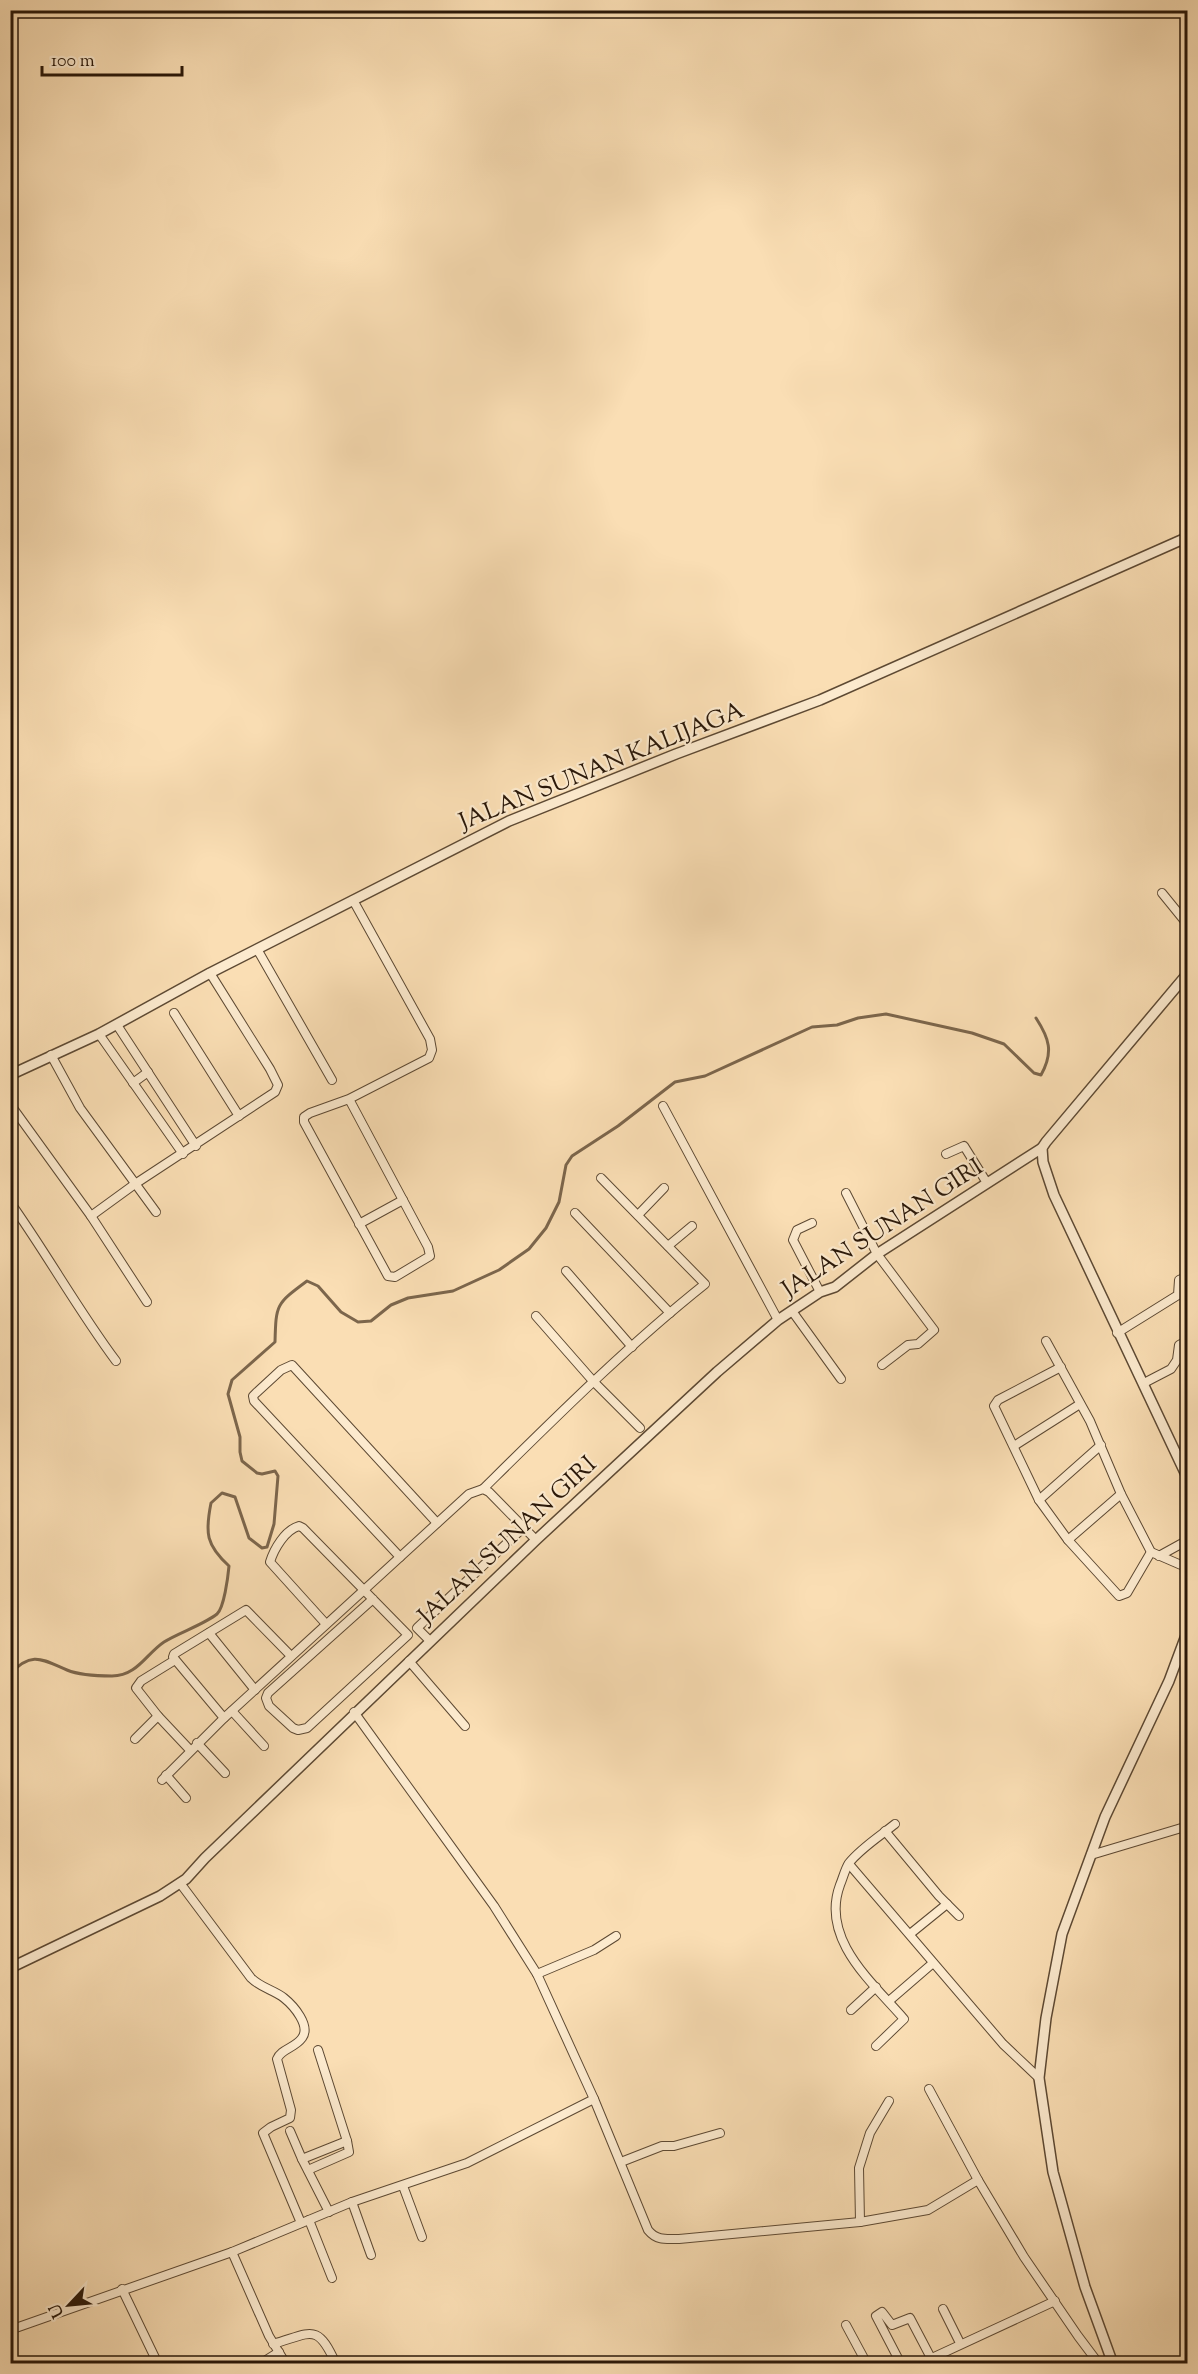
<svg xmlns="http://www.w3.org/2000/svg" width="1198" height="2374" font-family="'Sorts Mill Goudy',serif">
<style>
.lines{fill:none;stroke-linecap:round;stroke-linejoin:round}
.stream{stroke:#7c664c;stroke-width:3}
.minor-casing{stroke:#5d4933;stroke-width:10}
.tertiary-casing{stroke:#5d4933;stroke-width:12}
.minor{stroke:#fceace;stroke-width:8}
.tertiary{stroke:#fceace;stroke-width:9}
.labels{text-anchor:middle;dominant-baseline:central;stroke-width:4.5;stroke-linejoin:round;paint-order:stroke}
.street-label{font-size:24px;fill:#291708;stroke:#fceace}
</style>
<rect width="100%" height="100%" fill="#fadeb4"/>
<filter id="stains"><feTurbulence type="fractalNoise" baseFrequency=".00333" numOctaves="4"/><feColorMatrix values="0 0 0 0 .2 0 0 0 0 .09 0 0 0 0 .02 0 0 0 .5 -.17"/></filter>
<radialGradient id="worn" r=".72"><stop offset=".6" stop-color="#630" stop-opacity="0"/><stop offset="1" stop-color="#630" stop-opacity=".3"/></radialGradient>
<g class="lines">
<path class="stream" d="M10 1674C32 1650 43 1660 67 1670 79 1675 99 1676 112 1676 137 1676 146 1654 164 1642 178 1633 205 1624 217 1614 224 1608 228 1577 229 1566 206 1545 205 1533 211 1503L222 1493 235 1497 249 1538 262 1548 267 1547 274 1524 278 1476 275 1471 262 1474 257 1473 242 1461 240 1452V1437L228 1394 232 1380 275 1342C276 1304 276 1304 307 1281L318 1286 341 1312 358 1322 371 1321 391 1305 408 1298 453 1291 499 1270 529 1249 546 1228 559 1202 566 1165 572 1156 618 1126 675 1082 705 1076 812 1027 837 1025 858 1018 886 1014 972 1033 1004 1044 1034 1073 1041 1075C1054 1052 1049 1038 1036 1018"/>
<g class="minor-casing">
<g id="minor">
<path d="M1162 893 1188 925"/>
<path d="M257 949 332 1080"/>
<path d="M174 1013 239 1116"/>
<path d="M117 1025 196 1146"/>
<path d="M99 1034 183 1154"/>
<path d="M51 1055 80 1108 156 1212"/>
<path d="M133 1083 148 1072"/>
<path d="M349 1099 310 1113 304 1117V1122L388 1276 395 1277 430 1256 428 1247 349 1099 429 1058 432 1050 430 1039 353 900"/>
<path d="M10 1104 91 1216 147 1302"/>
<path d="M663 1106 778 1320"/>
<path d="M946 1154 964 1146 987 1183"/>
<path d="M846 1193 877 1254 934 1330 918 1344 908 1345 882 1365"/>
<path d="M10 1202C47 1254 78 1310 116 1361"/>
<path d="M575 1213 670 1313"/>
<path d="M638 1215 664 1188"/>
<path d="M91 1216 135 1184 275 1092 278 1085 270 1069 210 973"/>
<path d="M812 1223 797 1230 793 1240 820 1292"/>
<path d="M359 1224 403 1200"/>
<path d="M668 1246 692 1226"/>
<path d="M566 1271 632 1347"/>
<path d="M792 1311 841 1379"/>
<path d="M536 1316 593 1381 640 1428"/>
<path d="M1117 1333 1178 1295 1179 1280 1188 1276"/>
<path d="M1046 1341 1090 1421 1121 1494 1151 1552 1188 1568"/>
<path d="M1061 1367 998 1400 994 1406 1039 1500 1068 1540 1119 1596 1127 1593 1151 1552"/>
<path d="M1144 1383 1171 1369 1177 1360 1179 1345 1188 1340"/>
<path d="M1014 1446 1080 1404"/>
<path d="M483 1489C555 1418 626 1347 705 1284L601 1178"/>
<path d="M1039 1500 1101 1445"/>
<path d="M1068 1540 1121 1494"/>
<path d="M1159 1556 1188 1540"/>
<path d="M400 1557 254 1401 253 1396 256 1393 281 1370 292 1365 437 1523"/>
<path d="M326 1624 270 1562C274 1549 285 1530 299 1526L303 1528 407 1634 408 1635 307 1728 298 1730 293 1728 269 1706 266 1698 268 1693 373 1599"/>
<path d="M209 1633 255 1690"/>
<path d="M430 1641 417 1628 524 1527"/>
<path d="M175 1660 141 1681 136 1688 158 1716 190 1750"/>
<path d="M409 1661 465 1726"/>
<path d="M232 1711 264 1746"/>
<path d="M354 1712 494 1906 537 1974 594 2099 648 2230C657 2241 666 2239 679 2239L860 2222 928 2210 978 2180 1024 2257 1078 2336 1099 2364"/>
<path d="M224 1718 173 1657 174 1654 246 1610 291 1656"/>
<path d="M135 1739 158 1716"/>
<path d="M197 1743 225 1773"/>
<path d="M166 1775 186 1798"/>
<path d="M162 1780 224 1718 469 1494 483 1489 489 1492 536 1540"/>
<path d="M885 1831 939 1896 959 1916"/>
<path d="M1091 1855 1188 1826"/>
<path d="M849 1864 1003 2044 1039 2078"/>
<path d="M180 1883 251 1978C261 1988 274 1990 284 1998 294 2006 311 2026 302 2038 295 2048 281 2049 277 2059L291 2110 290 2118 271 2127 263 2133 301 2223"/>
<path d="M910 1934 947 1904"/>
<path d="M537 1974 594 1950 616 1936"/>
<path d="M889 2001 933 1963"/>
<path d="M851 2010 876 1987"/>
<path d="M876 2046 904 2019C872 1982 820 1939 840 1885 843 1878 845 1869 849 1863 861 1848 880 1836 895 1824"/>
<path d="M318 2050 347 2141 302 2159 329 2212"/>
<path d="M929 2089 978 2180"/>
<path d="M290 2131 302 2159"/>
<path d="M621 2162 662 2146H674L720 2133"/>
<path d="M308 2170 349 2152 347 2141"/>
<path d="M403 2186 422 2237"/>
<path d="M352 2202 371 2255"/>
<path d="M309 2220 332 2278"/>
<path d="M860 2222 859 2168 870 2133 889 2101"/>
<path d="M232 2252 269 2336 286 2364"/>
<path d="M122 2289 158 2364"/>
<path d="M943 2309 960 2343"/>
<path d="M846 2325 867 2364"/>
<path d="M10 2330 232 2252 352 2202 467 2163 594 2099"/>
<path d="M273 2344C312 2333 317 2322 336 2364"/>
<path d="M260 2364 279 2352"/>
<path d="M901 2364 876 2316 882 2312 892 2325 910 2318 931 2358"/>
<path d="M919 2364 1055 2301"/>
</g>
</g>
<g class="tertiary-casing">
<g id="tertiary">
<path d="M1188 973 1046 1142 1042 1148 1043 1162 1054 1195 1188 1479"/>
<path d="M10 1075 99 1034 210 973 509 821 676 754 820 700 1188 537"/>
<path d="M10 1968 160 1896 186 1879 205 1858 536 1540 717 1372 778 1320 820 1292 835 1287 877 1254 1042 1148"/>
<path d="M1113 2364 1085 2287 1053 2172 1039 2078 1046 2018 1062 1934 1105 1817 1169 1681 1188 1630"/>
</g>
</g>
<use href="#minor" class="minor"/>
<use href="#tertiary" class="tertiary"/>
</g>
<g class="labels">
<g class="street-label">
<text transform="translate(602 767) rotate(-22)">JALAN SUNAN KALIJAGA</text>
<text transform="translate(883 1229) rotate(-33)">JALAN SUNAN GIRI</text>
<text transform="translate(508 1541) rotate(-43)">JALAN SUNAN GIRI</text>
</g>
</g>
<rect width="1198" height="2374" fill="none" stroke="#fadeb4" stroke-width="36"/>
<rect x="12" y="12" width="1174" height="2350" fill="none" stroke="#291708" stroke-width="3"/>
<rect x="18" y="18" width="1162" height="2338" fill="none" stroke="#291708" stroke-width="1.5"/>
<g transform="translate(69 2305) rotate(244)" stroke="#fceace" stroke-width="4.5" paint-order="stroke">
<path d="M0-4.5L10 22L0 15L-10 22Z" fill="#291708"/>
<text y="-9" font-size="16" font-weight="bold" text-anchor="middle" fill="#291708">U</text>
</g>
<path d="M42 66v9h140v-9" fill="none" stroke="#291708" stroke-width="3"/>
<text x="51" y="66" font-size="18" fill="#291708" stroke="#fceace" stroke-width="4.5" paint-order="stroke">100 m</text>
<rect width="100%" height="100%" filter="url(#stains)"/>
<rect width="100%" height="100%" fill="url(#worn)"/>
</svg>
